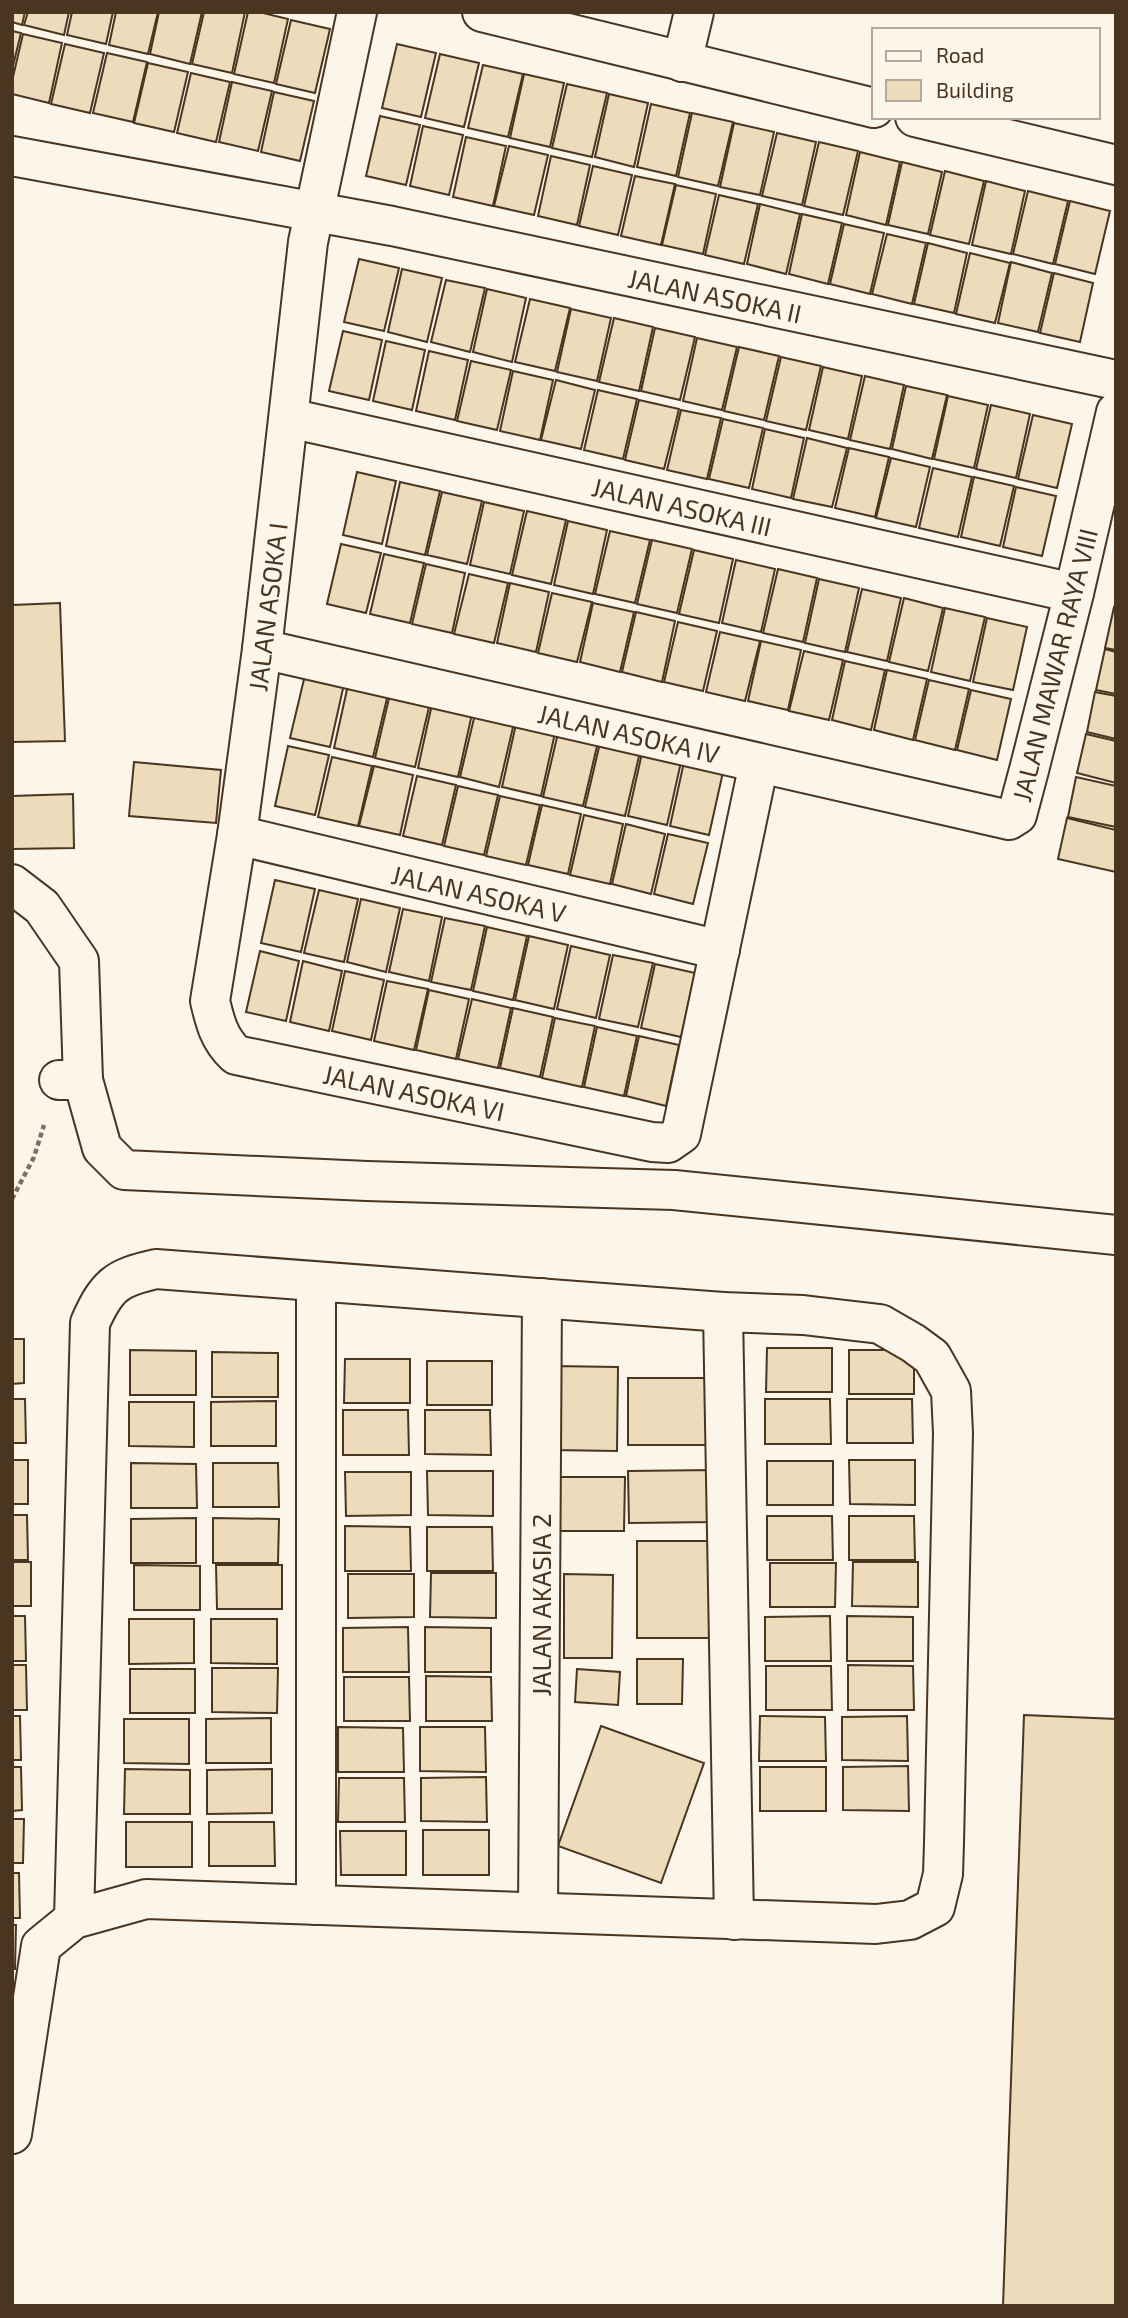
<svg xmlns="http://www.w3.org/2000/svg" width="1128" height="2318" font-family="'Exo 2',sans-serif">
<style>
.building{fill:#ecdcbc;stroke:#4a3520;stroke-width:2}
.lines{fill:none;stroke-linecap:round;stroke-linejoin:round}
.street-casing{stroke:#4a3520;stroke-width:42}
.path{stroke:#7f6f5c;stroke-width:4.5;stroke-dasharray:5 3.5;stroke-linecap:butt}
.street{stroke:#fbf6e9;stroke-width:38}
.labels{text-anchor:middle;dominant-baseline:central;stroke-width:5;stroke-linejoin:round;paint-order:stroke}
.street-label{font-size:26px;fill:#4a3520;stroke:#fbf6e9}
</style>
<rect width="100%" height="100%" fill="#fbf6e9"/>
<g class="building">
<path d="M12 12H25L22 25 12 22Z"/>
<path d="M28 12H69L64 35 24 25Z"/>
<path d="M72 12H113L106 44 67 35Z"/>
<path d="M116 12H158L148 54 109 45Z"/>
<path d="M159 12H202L190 64 150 54Z"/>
<path d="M204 12H245L232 73 192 64Z"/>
<path d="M248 12H259L288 19 274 83 234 74Z"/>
<path d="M291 20 330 29 315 93 276 84Z"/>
<path d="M12 31 21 33 12 70Z"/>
<path d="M23 34 62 43 49 103 12 94V81Z"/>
<path d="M65 44 104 53 90 113 51 104Z"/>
<path d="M397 44 436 53 421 117 382 108Z"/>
<path d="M107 53 147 62 133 122 93 113Z"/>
<path d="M440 54 479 63 464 127 425 118Z"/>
<path d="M148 63 188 72 174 132 134 123Z"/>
<path d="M483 65 523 74 508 137 468 128Z"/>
<path d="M191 73 230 82 216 142 177 133Z"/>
<path d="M524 74 564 83 550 147 510 138Z"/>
<path d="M232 82 272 91 258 151 219 142Z"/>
<path d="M567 84 607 93 592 157 552 148Z"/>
<path d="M274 92 314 101 300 161 261 152Z"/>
<path d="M609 94 648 103 634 167 595 157Z"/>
<path d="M651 104 690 113 676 176 637 167Z"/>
<path d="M692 113 733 122 718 186 678 177Z"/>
<path d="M380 116 420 125 406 185 366 176Z"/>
<path d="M734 123 774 132 760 195 720 187Z"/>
<path d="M423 126 463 135 449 195 410 186Z"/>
<path d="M777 133 816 142 802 205 762 196Z"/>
<path d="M466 137 506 146 493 206 453 197Z"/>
<path d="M819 142 858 151 843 215 804 206Z"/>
<path d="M509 146 548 155 534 215 494 206Z"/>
<path d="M860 152 900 162 886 225 846 215Z"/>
<path d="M551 156 590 165 577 225 538 216Z"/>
<path d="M902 162 942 172 928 234 888 225Z"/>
<path d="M593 166 632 175 618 235 579 226Z"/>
<path d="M945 171 984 181 969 244 930 235Z"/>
<path d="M635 176 675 184 661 245 621 236Z"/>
<path d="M986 181 1025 191 1011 254 972 245Z"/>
<path d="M676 185 716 194 703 254 662 245Z"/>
<path d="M1028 191 1068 201 1053 264 1013 254Z"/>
<path d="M719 195 758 204 744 264 705 255Z"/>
<path d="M1070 201 1110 211 1095 274 1055 264Z"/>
<path d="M760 204 800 214 786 274 747 264Z"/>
<path d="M802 214 842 223 828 284 789 274Z"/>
<path d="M844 224 884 233 870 294 830 284Z"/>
<path d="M887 234 926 243 912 304 872 294Z"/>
<path d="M928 243 967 253 954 313 914 304Z"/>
<path d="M970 253 1010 263 995 323 956 314Z"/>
<path d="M359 259 399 268 384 331 344 322Z"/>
<path d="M1011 262 1052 273 1038 332 998 323Z"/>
<path d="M402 269 442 278 427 342 388 332Z"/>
<path d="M1054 273 1093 283 1080 342 1040 333Z"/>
<path d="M446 280 485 288 470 352 431 342Z"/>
<path d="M487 289 526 298 512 362 473 352Z"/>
<path d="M530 299 570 308 555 371 515 362Z"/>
<path d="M571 309 611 318 597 381 557 372Z"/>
<path d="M614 318 653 327 639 391 599 382Z"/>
<path d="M655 328 695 337 680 400 641 391Z"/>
<path d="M343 331 382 340 369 400 329 391Z"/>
<path d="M697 338 737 347 722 410 683 401Z"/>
<path d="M386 341 425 350 412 410 373 401Z"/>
<path d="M739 347 779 356 764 420 724 411Z"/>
<path d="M429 351 468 360 455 420 416 411Z"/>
<path d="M781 357 821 366 806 430 766 421Z"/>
<path d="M471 361 511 370 497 430 457 421Z"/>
<path d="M823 367 862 376 848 439 809 430Z"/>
<path d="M513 371 553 380 540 440 500 431Z"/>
<path d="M865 376 904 385 890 449 850 440Z"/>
<path d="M556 380 595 390 581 449 541 440Z"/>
<path d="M906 386 947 395 932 459 892 449Z"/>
<path d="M598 390 637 399 623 459 584 450Z"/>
<path d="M948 396 988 405 974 468 934 459Z"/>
<path d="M639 400 679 409 664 469 625 460Z"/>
<path d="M991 405 1030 414 1016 478 976 469Z"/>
<path d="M681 410 721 418 707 479 667 470Z"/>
<path d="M1033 415 1072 424 1057 488 1018 479Z"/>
<path d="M723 419 763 428 749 488 709 479Z"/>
<path d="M765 429 804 438 791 498 752 489Z"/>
<path d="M807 438 847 448 832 507 793 499Z"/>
<path d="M849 448 889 457 875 517 835 508Z"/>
<path d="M891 458 930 467 916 527 876 518Z"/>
<path d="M933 468 972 477 958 537 919 528Z"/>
<path d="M357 472 396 481 382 544 343 535Z"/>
<path d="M974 477 1014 486 1000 546 961 537Z"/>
<path d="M400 482 440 491 425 555 386 546Z"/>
<path d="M1016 487 1056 496 1042 556 1003 547Z"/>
<path d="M442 492 482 501 467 564 427 555Z"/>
<path d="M484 502 524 511 510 574 470 565Z"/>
<path d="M527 511 566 520 551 584 512 575Z"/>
<path d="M568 521 607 530 593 594 554 585Z"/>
<path d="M610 531 650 540 635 603 595 594Z"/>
<path d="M652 540 692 549 677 613 637 604Z"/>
<path d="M341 544 381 553 366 613 327 604Z"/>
<path d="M694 550 733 559 719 623 679 614Z"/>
<path d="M384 554 424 563 410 623 370 614Z"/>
<path d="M736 560 775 569 761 632 722 623Z"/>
<path d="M426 564 465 573 452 633 412 624Z"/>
<path d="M778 569 817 578 803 642 763 633Z"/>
<path d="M469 574 508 583 494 643 454 634Z"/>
<path d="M819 579 859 588 845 652 805 643Z"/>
<path d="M510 583 549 592 536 652 497 643Z"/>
<path d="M862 589 901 598 887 661 847 652Z"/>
<path d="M552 593 592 602 577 662 538 653Z"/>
<path d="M904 598 943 608 928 671 889 662Z"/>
<path d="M60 603 65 741 12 742V605Z"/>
<path d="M593 603 634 612 620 672 580 662Z"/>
<path d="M1114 607 1116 608V650L1105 648Z"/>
<path d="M945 608 985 617 970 681 931 672Z"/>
<path d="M636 612 675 621 662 682 622 672Z"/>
<path d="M987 618 1027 627 1013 690 973 682Z"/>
<path d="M678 622 717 631 703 691 664 682Z"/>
<path d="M720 632 760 641 745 701 706 692Z"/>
<path d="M761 641 801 650 788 710 748 701Z"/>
<path d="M1105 649 1116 652V694L1096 690Z"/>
<path d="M804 651 843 660 829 720 789 711Z"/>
<path d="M845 661 885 670 871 730 832 720Z"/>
<path d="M887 670 927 679 913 740 874 730Z"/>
<path d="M305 675 344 684 330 747 290 738Z"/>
<path d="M929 680 969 689 955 750 915 740Z"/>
<path d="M348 685 388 694 373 757 334 748Z"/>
<path d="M971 690 1011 699 997 760 957 750Z"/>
<path d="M1095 692 1116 696V739L1087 732Z"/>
<path d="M390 694 430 703 415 767 375 758Z"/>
<path d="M432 704 472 714 458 777 418 768Z"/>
<path d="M475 714 514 723 499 787 460 777Z"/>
<path d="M516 724 555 733 541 796 502 787Z"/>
<path d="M558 733 598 742 583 806 543 797Z"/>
<path d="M1086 734 1116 741V783L1077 773Z"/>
<path d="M600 743 640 752 625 816 585 807Z"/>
<path d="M288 746 329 755 315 815 275 806Z"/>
<path d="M642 753 681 762 667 825 628 816Z"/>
<path d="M332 757 372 766 358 826 318 817Z"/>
<path d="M134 762 221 770 216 823 129 816Z"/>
<path d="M684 762 723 772 709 835 670 826Z"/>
<path d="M374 766 413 775 400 835 359 826Z"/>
<path d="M417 776 456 785 442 845 403 836Z"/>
<path d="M1076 777 1116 786V827L1068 817Z"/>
<path d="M458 786 498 795 484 855 444 846Z"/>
<path d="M73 794 74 848 12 849V796Z"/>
<path d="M500 796 540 805 526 865 486 856Z"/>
<path d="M542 805 581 814 568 874 528 865Z"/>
<path d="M584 815 623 824 610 884 570 875Z"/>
<path d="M1067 818 1116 830V872L1058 859Z"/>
<path d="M626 824 665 834 651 894 612 884Z"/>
<path d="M668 834 708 843 693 904 654 894Z"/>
<path d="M275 880 315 889 301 952 261 943Z"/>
<path d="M319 890 358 899 344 962 304 953Z"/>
<path d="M361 899 400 908 386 972 347 962Z"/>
<path d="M403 909 442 917 429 981 389 972Z"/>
<path d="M445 918 485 926 471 990 431 982Z"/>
<path d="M487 927 527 936 513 1000 473 991Z"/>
<path d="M529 936 568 945 554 1009 515 1000Z"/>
<path d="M571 946 610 955 596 1018 557 1009Z"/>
<path d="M260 951 299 961 286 1021 246 1012Z"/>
<path d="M613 955 653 963 638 1027 599 1019Z"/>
<path d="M303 961 342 971 329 1031 290 1022Z"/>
<path d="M655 964 695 973 681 1037 641 1028Z"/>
<path d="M345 971 384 980 371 1040 332 1031Z"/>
<path d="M387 981 428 989 414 1050 374 1041Z"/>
<path d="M429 990 469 999 456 1059 416 1050Z"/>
<path d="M472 999 511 1008 498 1068 458 1059Z"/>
<path d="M513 1008 553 1017 540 1077 500 1068Z"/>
<path d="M555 1018 595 1026 582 1087 542 1078Z"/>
<path d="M597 1027 637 1036 624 1096 584 1087Z"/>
<path d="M639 1036 679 1045 666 1106 626 1096Z"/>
<path d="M12 1339H24V1383L12 1384Z"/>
<path d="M767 1348H832V1392H766Z"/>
<path d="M130 1350 196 1351V1395H130Z"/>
<rect x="849" y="1350" width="65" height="44"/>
<path d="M212 1352 278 1353V1397H212Z"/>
<path d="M345 1359H410V1403H344Z"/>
<rect x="427" y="1361" width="65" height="44"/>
<path d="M551 1366 618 1367 617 1451 551 1450Z"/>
<rect x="628" y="1378" width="84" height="67"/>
<path d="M12 1399H25L26 1443H12Z"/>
<path d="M765 1399H830L831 1444H765Z"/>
<path d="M847 1399H912L913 1443H847Z"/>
<path d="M276 1401V1446H211V1402Z"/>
<path d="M129 1402H194V1447L129 1446Z"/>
<path d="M343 1410H408L409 1455H343Z"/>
<path d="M425 1410H490L491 1455 425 1454Z"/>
<rect x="12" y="1460" width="16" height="44"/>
<path d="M849 1460H915V1505L850 1504Z"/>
<rect x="767" y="1461" width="66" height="44"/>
<path d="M131 1463 196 1464 197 1508H131Z"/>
<path d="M213 1463H278L279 1507H213Z"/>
<path d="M714 1470 715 1522 629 1523 628 1471Z"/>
<path d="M427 1471H493V1516L428 1515Z"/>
<path d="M345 1472H411V1515L346 1516Z"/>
<path d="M545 1477H625L624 1531H547Z"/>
<path d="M12 1515H27L28 1560H12Z"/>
<path d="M767 1516H832L833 1560H767Z"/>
<path d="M849 1516H914L915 1560H849Z"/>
<path d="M196 1518V1563H131V1519Z"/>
<path d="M213 1518 279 1519 278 1563H213Z"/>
<path d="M345 1526 410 1527 411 1571H345Z"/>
<path d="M427 1527H492L493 1571H427Z"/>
<path d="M637 1541H709L710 1638H637Z"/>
<rect x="12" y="1562" width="19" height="44"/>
<path d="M853 1562H918V1607L852 1606Z"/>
<path d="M770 1563H836L835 1607H770Z"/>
<path d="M134 1565 200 1566V1610H134Z"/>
<path d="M216 1565H282V1609H217Z"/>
<path d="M431 1573H496V1618L430 1617Z"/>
<path d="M348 1574H414V1617L348 1618Z"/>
<path d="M564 1574 613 1575 612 1658H564Z"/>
<path d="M12 1616H25L26 1661H12Z"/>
<path d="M830 1616 831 1661H765V1617Z"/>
<path d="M847 1616 913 1617V1661H847Z"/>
<path d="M129 1619H194V1663L129 1664Z"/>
<path d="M211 1619H277V1664L211 1663Z"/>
<path d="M408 1627 409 1672H343V1628Z"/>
<path d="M425 1627 491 1628V1672H425Z"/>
<path d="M637 1659H683L682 1704H637Z"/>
<path d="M12 1665H26L27 1710H12Z"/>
<path d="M848 1665 913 1666 914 1710H848Z"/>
<path d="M766 1666H831L832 1710H766Z"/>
<path d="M212 1668H278L277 1713 212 1712Z"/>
<rect x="130" y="1669" width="65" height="44"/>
<path d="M577 1669 620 1672 618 1705 575 1702Z"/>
<path d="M426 1676 491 1677 492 1721H426Z"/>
<path d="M344 1677H409L410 1721H344Z"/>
<path d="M1024 1715 1116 1719V2306H1003Z"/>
<path d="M12 1716H20L21 1760H12Z"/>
<path d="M760 1716 825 1717 826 1761H759Z"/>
<path d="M907 1716 908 1761 842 1760V1717Z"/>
<path d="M271 1718V1763H206V1719Z"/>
<path d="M124 1719H189V1764L124 1763Z"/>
<path d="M601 1726 704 1763 661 1883 558 1846Z"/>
<path d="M338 1727 403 1728 404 1772H338Z"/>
<path d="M420 1727H485L486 1772 420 1771Z"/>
<path d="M908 1766 909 1811 843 1810V1767Z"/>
<path d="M12 1767H21L22 1810 12 1811Z"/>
<rect x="760" y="1767" width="66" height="44"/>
<path d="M125 1769 190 1770V1814H124Z"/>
<path d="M272 1769V1813L207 1814V1770Z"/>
<path d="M486 1777 487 1822 421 1821V1778Z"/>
<path d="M339 1778H404L405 1822H338Z"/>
<path d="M12 1819H24L23 1863H12Z"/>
<rect x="126" y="1822" width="66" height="45"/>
<path d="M209 1822H274L275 1866H209Z"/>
<rect x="423" y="1830" width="66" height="45"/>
<path d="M340 1831H406V1875H341Z"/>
<path d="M12 1873H19L20 1918H12Z"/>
<path d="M12 1925H16L15 1969H12Z"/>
</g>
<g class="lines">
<g class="street-casing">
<g id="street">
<path d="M357 12 308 242 262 649 237 835 210 1001C215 1022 219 1039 236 1055L652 1142 668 1143 681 1134 759 763"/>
<path d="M482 12 874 108"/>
<path d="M682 62 694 12"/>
<path d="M915 117 1116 165"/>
<path d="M12 156 392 226 1116 380"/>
<path d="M289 418 1074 593"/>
<path d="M262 649 1009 820 1017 815 1029 770 1074 593 1116 412"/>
<path d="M237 835 720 950"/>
<path d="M12 884 42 907 79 961 83 1080H59"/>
<path d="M83 1080 102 1148 124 1170 367 1181 674 1190 1116 1235"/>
<path d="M723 1312 734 1920"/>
<path d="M316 1905V1282"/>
<path d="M538 1912 542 1298"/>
<path d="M12 2134 41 1946 74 1919 146 1899 876 1924 910 1920 935 1907 943 1874 944 1843 953 1433 951 1391 932 1357 913 1343 880 1324 803 1315 723 1312 156 1269C116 1278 107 1285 90 1323L74 1919"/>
</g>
</g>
<path class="path" d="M12 1199 34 1157 44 1125"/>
<use href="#street" class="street"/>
</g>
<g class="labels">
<g class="street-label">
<text transform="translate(715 295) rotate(12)">JALAN ASOKA II</text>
<text transform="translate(682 506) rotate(13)">JALAN ASOKA III</text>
<text transform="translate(267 607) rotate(-83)">JALAN ASOKA I</text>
<text transform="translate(1054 665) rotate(-76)">JALAN MAWAR RAYA VIII</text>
<text transform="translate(629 733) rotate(13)">JALAN ASOKA IV</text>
<text transform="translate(479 893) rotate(13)">JALAN ASOKA V</text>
<text transform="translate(414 1092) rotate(12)">JALAN ASOKA VI</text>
<text transform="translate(540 1605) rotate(-90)">JALAN AKASIA 2</text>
</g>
</g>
<rect width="1128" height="2318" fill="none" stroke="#4a3520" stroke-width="28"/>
<rect x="872" y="28" width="228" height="91" fill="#fbf6e9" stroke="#b4a999" stroke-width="2"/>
<rect x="886" y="51" width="35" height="10" fill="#fbf6e9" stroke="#b4a999" stroke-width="2"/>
<text x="936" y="63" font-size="21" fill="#4a3520">Road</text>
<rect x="886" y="80" width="35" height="21" fill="#ecdcbc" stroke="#b4a999" stroke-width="2"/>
<text x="936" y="98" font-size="21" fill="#4a3520">Building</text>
</svg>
